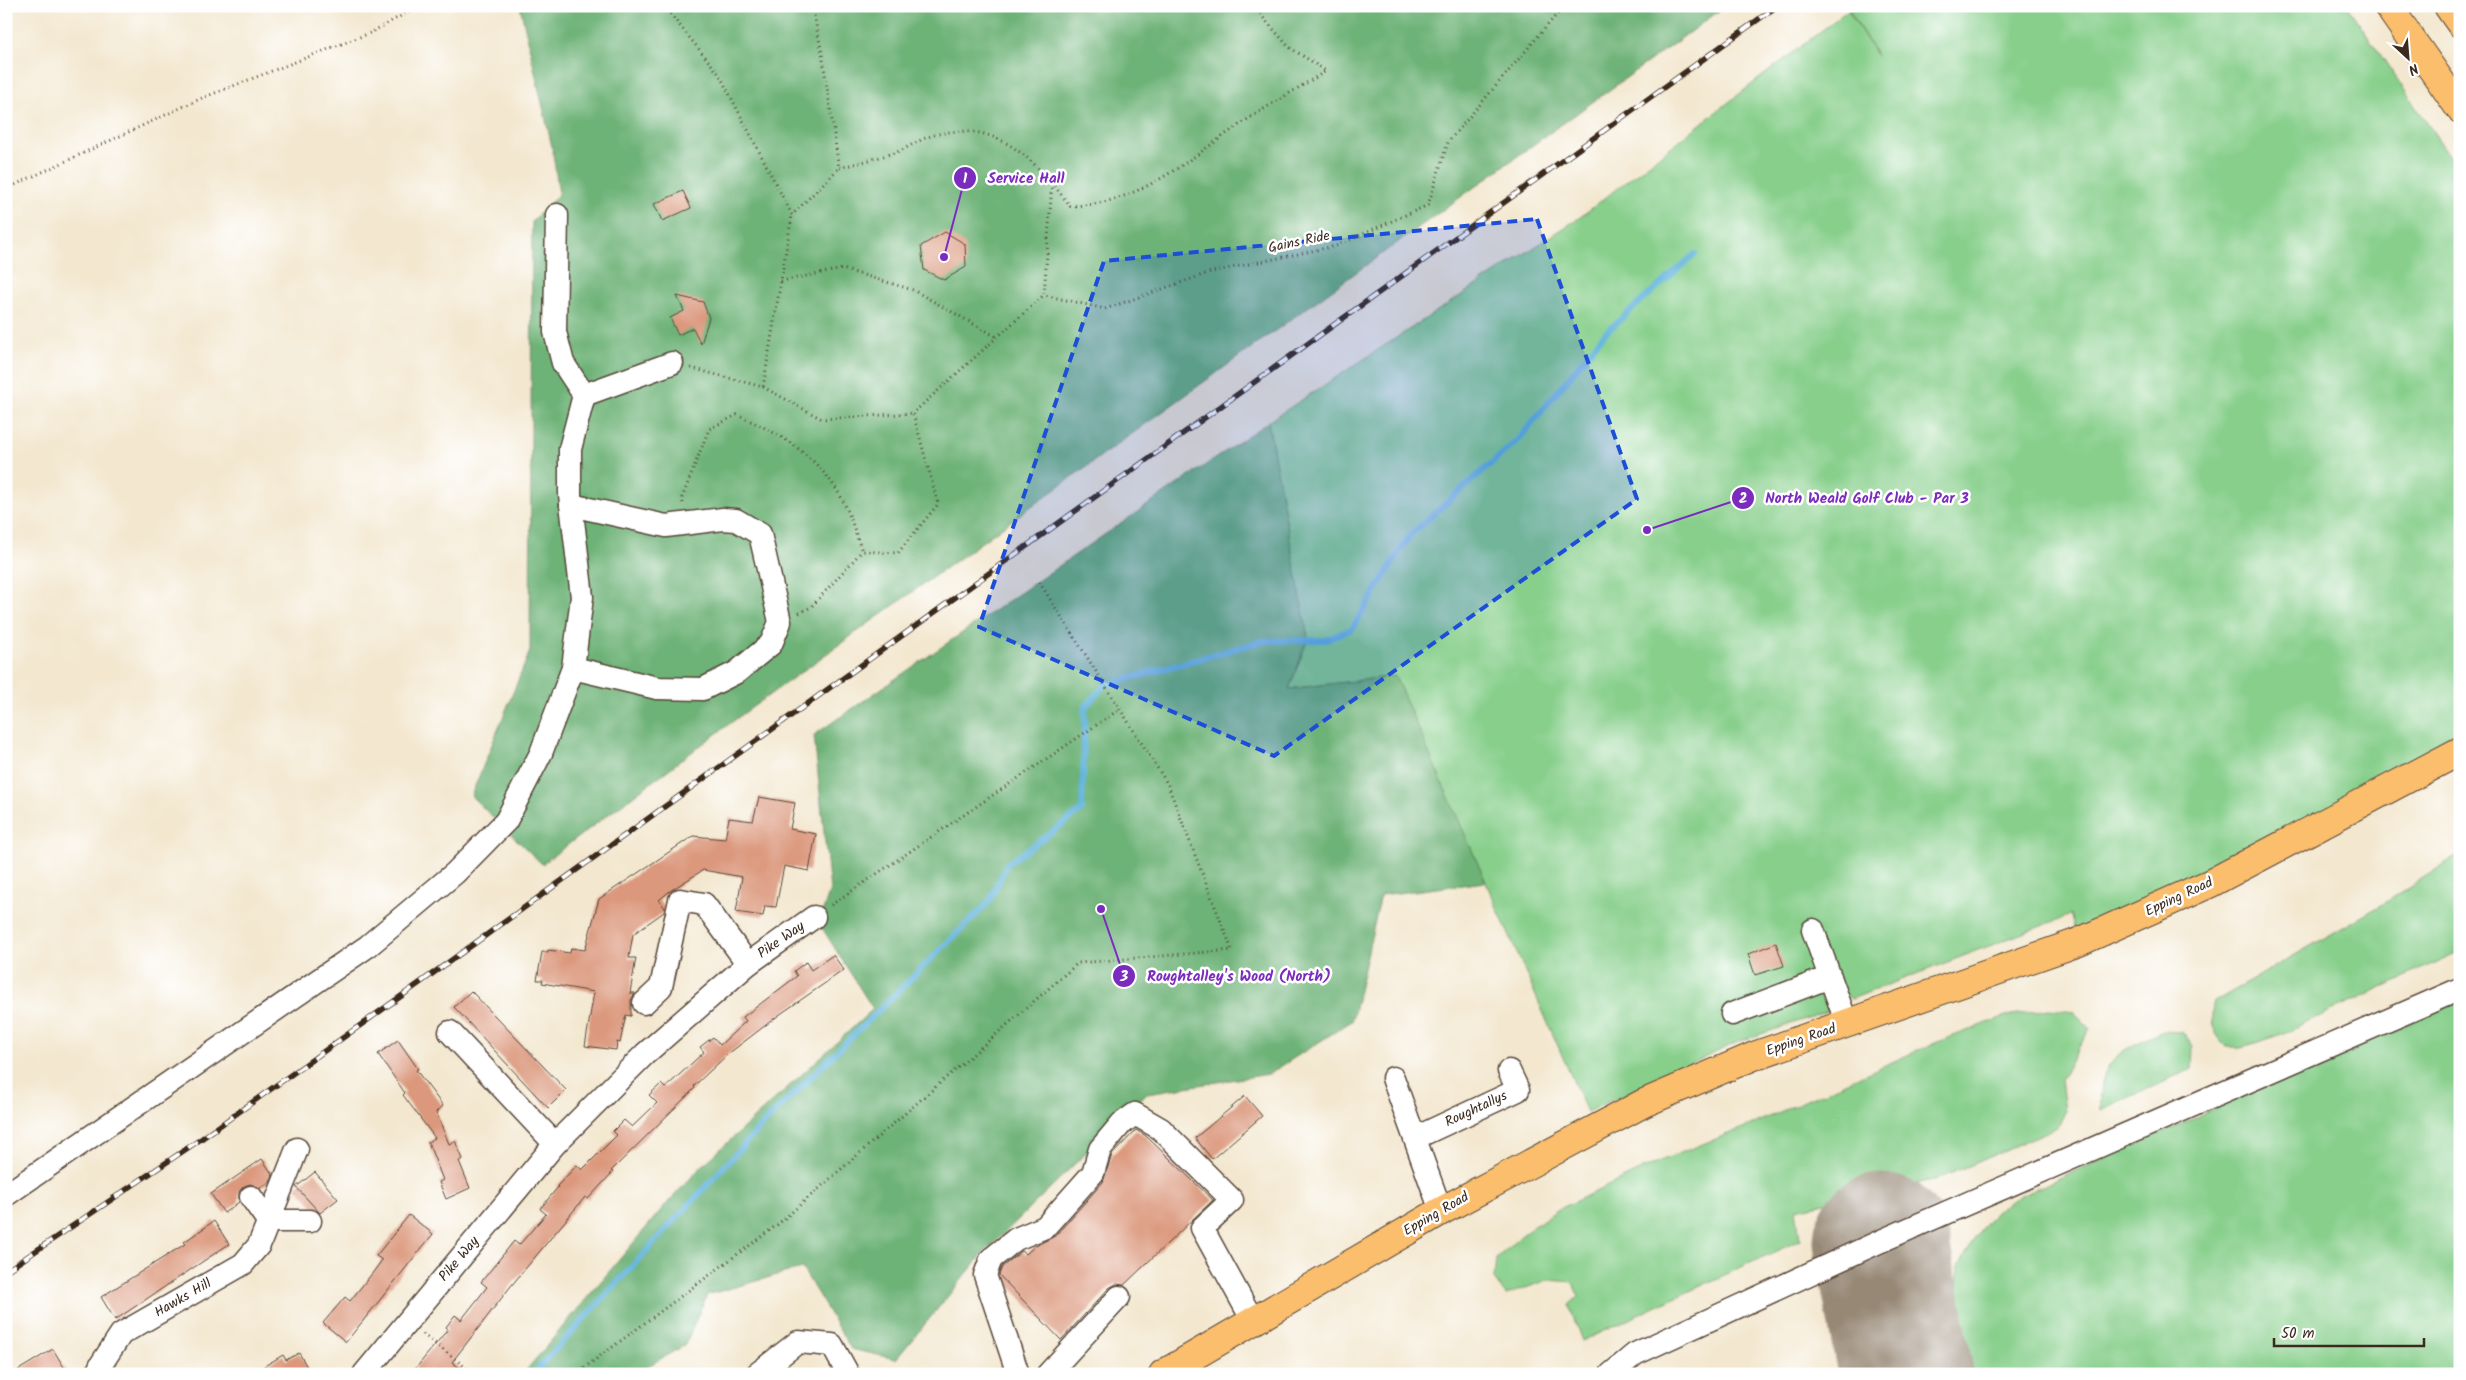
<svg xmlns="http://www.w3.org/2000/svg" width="2466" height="1380" font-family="Kalam,sans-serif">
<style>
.green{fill:#87cf8b;stroke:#617c54}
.forest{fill:#6db277;stroke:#546e4a}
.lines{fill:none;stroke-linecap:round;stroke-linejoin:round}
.stream{stroke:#61b3dc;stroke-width:6}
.runway{stroke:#978876;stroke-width:135}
.building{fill:#db987d}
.minor-casing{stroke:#574639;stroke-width:25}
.major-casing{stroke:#574639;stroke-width:30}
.highway-casing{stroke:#574639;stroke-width:30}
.path{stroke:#574639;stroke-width:3;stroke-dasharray:1 4;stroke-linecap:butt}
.minor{stroke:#fff;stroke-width:22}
.major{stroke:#fabe6d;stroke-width:28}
.highway{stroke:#fabe6d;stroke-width:28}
.rail-casing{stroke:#3b2a1e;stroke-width:5.5}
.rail{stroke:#fff;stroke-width:4;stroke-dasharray:11;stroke-linecap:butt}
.marked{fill:#1d4ed8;fill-opacity:0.2;stroke:#1d4ed8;stroke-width:4;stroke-dasharray:10 6;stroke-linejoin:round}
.labels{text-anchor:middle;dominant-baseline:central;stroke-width:5;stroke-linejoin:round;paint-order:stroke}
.street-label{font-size:14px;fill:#3b2a1e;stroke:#fff}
.leader{fill:none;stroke:#7b2cbf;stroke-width:2}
.callout-dot{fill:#7b2cbf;stroke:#fff;stroke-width:2}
.mark-label{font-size:15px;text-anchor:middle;font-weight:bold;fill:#fff}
.callout-label{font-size:15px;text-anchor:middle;font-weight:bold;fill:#7b2cbf;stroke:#fff;stroke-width:5;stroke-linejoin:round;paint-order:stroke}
</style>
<rect width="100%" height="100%" fill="#fff"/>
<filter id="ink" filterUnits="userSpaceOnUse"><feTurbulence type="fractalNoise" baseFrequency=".02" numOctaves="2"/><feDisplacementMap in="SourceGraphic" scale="10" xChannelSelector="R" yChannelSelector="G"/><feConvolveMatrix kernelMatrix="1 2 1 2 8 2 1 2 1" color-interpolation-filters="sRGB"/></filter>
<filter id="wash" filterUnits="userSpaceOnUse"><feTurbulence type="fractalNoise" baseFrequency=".0096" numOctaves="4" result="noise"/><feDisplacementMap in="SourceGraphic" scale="20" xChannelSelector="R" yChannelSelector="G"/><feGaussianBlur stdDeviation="1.12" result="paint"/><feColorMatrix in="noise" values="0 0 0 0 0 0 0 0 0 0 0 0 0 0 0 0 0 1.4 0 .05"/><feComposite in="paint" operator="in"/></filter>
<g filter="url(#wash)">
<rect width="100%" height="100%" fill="#f3e7cf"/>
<g class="green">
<path d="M1853 6H2347L2460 171V752L2079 942 2070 915 1851 999 1844 993 1831 1010 1738 1042 1587 1112 1395 676 1289 689 1308 638 1268 422 1579 218 1848 10 1877 56 1849 10Z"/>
<path d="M2460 854V951L2277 1036 2242 1047H2227C2213 1034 2209 1020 2214 1002L2383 904Z"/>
<path d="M2460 1000V1374H1970L1956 1300 1959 1265 1975 1238 1995 1212 2021 1195Z"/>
<path d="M2049 1009 2074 1012 2090 1028 2061 1079 2065 1112 2058 1127 1938 1179 1796 1209 1800 1240 1582 1341 1569 1305 1578 1297 1573 1282 1548 1280 1506 1295 1494 1279 1496 1259 1522 1235 1557 1210 1660 1161 1753 1124 1930 1045 2006 1016Z"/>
<path d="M2162 1031 2183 1032 2193 1046 2192 1069 2101 1110C2098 1056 2120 1052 2162 1031Z"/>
</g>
<g class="forest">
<path d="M520 6H1726L736 719 542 864 471 796 530 651 532 221 559 194 552 147Z"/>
<path d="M1268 422 1308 638 1289 689 1395 676 1486 882 1381 895 1352 1021 1269 1074 1147 1093 983 1254 896 1359 851 1349 802 1268 707 1295 685 1345 634 1374H523L661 1210 700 1168 873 1009 819 923 830 890 814 735Z"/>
</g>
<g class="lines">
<path class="stream" d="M533 1374 765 1122 989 902 1007 864 1082 810 1085 707 1105 685 1263 641 1325 640 1352 629 1410 535 1519 439 1605 333 1695 254"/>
<path class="runway" d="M1881 1241 1906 1374"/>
</g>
<g id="blocks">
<g class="building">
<path d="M683 191 691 208 662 221 654 204Z"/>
<path d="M945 232 965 244 966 267 944 280 924 270 921 246Z"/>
<path d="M677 296 703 302 709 318 701 344 693 328 678 335 670 318 684 311Z"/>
<path d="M759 797 795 803 790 829 816 834 809 871 784 866 776 907 765 906 763 916 736 912 742 877 703 870 670 891 659 900 665 908 664 912 633 934 629 958H636L630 993H635L631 1000V1016L626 1015 620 1043 617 1042 616 1050 585 1046 594 992 542 983 543 980H537L542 952H548V950L570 953 571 948 585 950 599 899 693 836 725 839 729 818 753 821Z"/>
<path d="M1776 943 1784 966 1755 975 1748 954Z"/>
<path d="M833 955 844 970 779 1015 728 1054 694 1086 695 1088 611 1171 613 1172 588 1199 585 1197 511 1286 452 1362 467 1374H411L448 1329 446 1327 455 1315 461 1320 473 1305 487 1287 481 1282 514 1241 519 1245 546 1214 540 1209 558 1187 557 1186 577 1165 582 1170 617 1135 613 1131 624 1120 632 1127 657 1103 649 1095 661 1084 665 1088 704 1052 700 1047 713 1037 720 1045 746 1021 743 1017 797 976 794 971 806 962 811 970Z"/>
<path d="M471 991 566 1090 548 1108 454 1007Z"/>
<path d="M398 1040 418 1069 416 1070 443 1106 436 1112 449 1144 455 1141 463 1159 459 1161 470 1188 446 1199 439 1182 443 1180 428 1142 435 1138 403 1095 405 1093 378 1054Z"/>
<path d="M1245 1096 1262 1116 1212 1159 1195 1138Z"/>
<path d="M1136 1130 1146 1136 1213 1200 1124 1285 1116 1284 1109 1288 1061 1340 999 1275 1002 1267 1022 1251 1026 1254 1035 1246 1055 1236 1103 1182 1112 1155Z"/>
<path d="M262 1159 273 1175 270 1182 260 1188 250 1184 244 1186 239 1192V1202L224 1213 211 1194Z"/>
<path d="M315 1172 338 1199 320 1213 296 1187Z"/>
<path d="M409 1215 433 1234 346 1342 323 1323 345 1297 350 1301 374 1271 382 1260 376 1256Z"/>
<path d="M214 1221 229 1244 115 1320 101 1297 185 1244 184 1242Z"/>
<path d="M53 1349 68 1374H12Z"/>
<path d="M299 1353 311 1374H251L283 1355 286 1360Z"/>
</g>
</g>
</g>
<g filter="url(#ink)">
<use href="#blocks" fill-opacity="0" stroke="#574639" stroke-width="1"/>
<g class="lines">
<g class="minor-casing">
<g id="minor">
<path d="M584 395 672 363"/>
<path d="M571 505 666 526 723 519 736 520 760 534 780 622 771 644 737 672 703 689 657 688 573 668"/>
<path d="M1813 930 1847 1024"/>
<path d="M644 1003 661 987 680 900 704 904 748 964"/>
<path d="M1732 1014 1830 977"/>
<path d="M450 1032 555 1144"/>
<path d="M1393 1078 1437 1200 1443 1210"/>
<path d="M1415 1138 1518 1090 1509 1071"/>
<path d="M6 1195 368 946 455 873 506 821 541 753 573 668 582 597 570 495V449L584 395 563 363 555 332 557 215"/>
<path d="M251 1197 268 1221"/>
<path d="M268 1221H310"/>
<path d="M100 1374V1366L121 1334 243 1264 259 1245 297 1149"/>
<path d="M364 1374 555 1144 645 1054 748 964 814 917"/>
<path d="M757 1374 798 1342 832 1345 848 1374"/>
<path d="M1018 1374 985 1275 991 1259 1016 1239 1045 1227 1093 1173 1100 1149 1121 1124 1135 1114 1161 1129 1232 1200 1202 1228 1253 1321"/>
<path d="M1048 1374 1119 1297"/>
<path d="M1611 1374 1635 1354 1881 1241 2460 989"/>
</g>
</g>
<g class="major-casing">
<path id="major" d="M1163 1374 1443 1210 1644 1103 1754 1056 2079 942 2211 883 2460 751"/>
</g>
<g class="highway-casing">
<g id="highway">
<path d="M2388 6 2460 109"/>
<path d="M2448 6 2460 23"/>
</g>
</g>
<g class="path">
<path d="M664 6 719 74 792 215 839 168"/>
<path d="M812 6 822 53 839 168C858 163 878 158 897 152 908 148 917 141 928 137 993 115 1034 158 1070 206 1138 205 1185 162 1239 125 1267 106 1297 89 1326 71L1289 47 1253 6"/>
<path d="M1052 183 1044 295 1105 309 1211 272 1336 246 1428 205 1448 142 1564 6"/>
<path d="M6 189 202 98 370 33 419 6"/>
<path d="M781 281 843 269 913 290 997 337"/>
<path d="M691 368 763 387 792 215"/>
<path d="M763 387 822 419 913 413"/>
<path d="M683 503 682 498 709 429 737 415C781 434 816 454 841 497 850 513 855 533 862 551L898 553 938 504 913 413 1044 295"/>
<path d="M799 613 811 607 862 551"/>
<path d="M831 905 1120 709"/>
<path d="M423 1334 474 1374"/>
<path d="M576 1374 777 1225 1078 963 1232 950 1167 783 1038 580"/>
</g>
<use href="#minor" class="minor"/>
<use href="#major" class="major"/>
<use href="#highway" class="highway"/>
<g class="rail-casing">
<path id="rail" d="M6 1271 201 1139 421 982 1777 6"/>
</g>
<use href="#rail" class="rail"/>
</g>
</g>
<path class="marked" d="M1537 219 1637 499 1274 756 979 627 1104 261Z"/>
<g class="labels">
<g class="street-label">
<text transform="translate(1299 242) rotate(-12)">Gains Ride</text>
<text transform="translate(2179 897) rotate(-25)">Epping Road</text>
<text transform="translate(781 940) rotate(-35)">Pike Way</text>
<text transform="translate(1801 1040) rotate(-19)">Epping Road</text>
<text transform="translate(1476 1109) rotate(-25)">Roughtallys</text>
<text transform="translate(1436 1214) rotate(-30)">Epping Road</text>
<text transform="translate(459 1259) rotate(-50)">Pike Way</text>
<text transform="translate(183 1298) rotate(-30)">Hawks Hill</text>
</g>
</g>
<path class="leader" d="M944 257L965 178M1647 530L1743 498M1101 909L1124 976"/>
<g class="callout-dot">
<circle cx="944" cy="257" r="5"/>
<circle cx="1647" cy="530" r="5"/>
<circle cx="1101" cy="909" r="5"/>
<circle cx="965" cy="178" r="12"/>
<circle cx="1743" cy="498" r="12"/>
<circle cx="1124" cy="976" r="12"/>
</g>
<g class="mark-label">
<text x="965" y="183">1</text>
<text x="1743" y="503">2</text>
<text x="1124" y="981">3</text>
</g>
<g class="callout-label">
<text x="1026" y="183">Service Hall</text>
<text x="1867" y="503">North Weald Golf Club - Par 3</text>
<text x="1239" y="981">Roughtalley's Wood (North)</text>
</g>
<rect width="2466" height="1380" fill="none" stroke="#fff" stroke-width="25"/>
<g transform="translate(2408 58) rotate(154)" stroke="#ffffff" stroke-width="4" paint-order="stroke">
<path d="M0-4L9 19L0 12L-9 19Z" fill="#3b2a1e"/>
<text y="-8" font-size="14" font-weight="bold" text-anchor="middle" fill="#3b2a1e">N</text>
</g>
<path d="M2274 1338v8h150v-8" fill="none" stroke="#3b2a1e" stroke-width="2.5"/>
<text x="2281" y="1338" font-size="15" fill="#3b2a1e" stroke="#ffffff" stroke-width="4" paint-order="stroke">50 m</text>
</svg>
